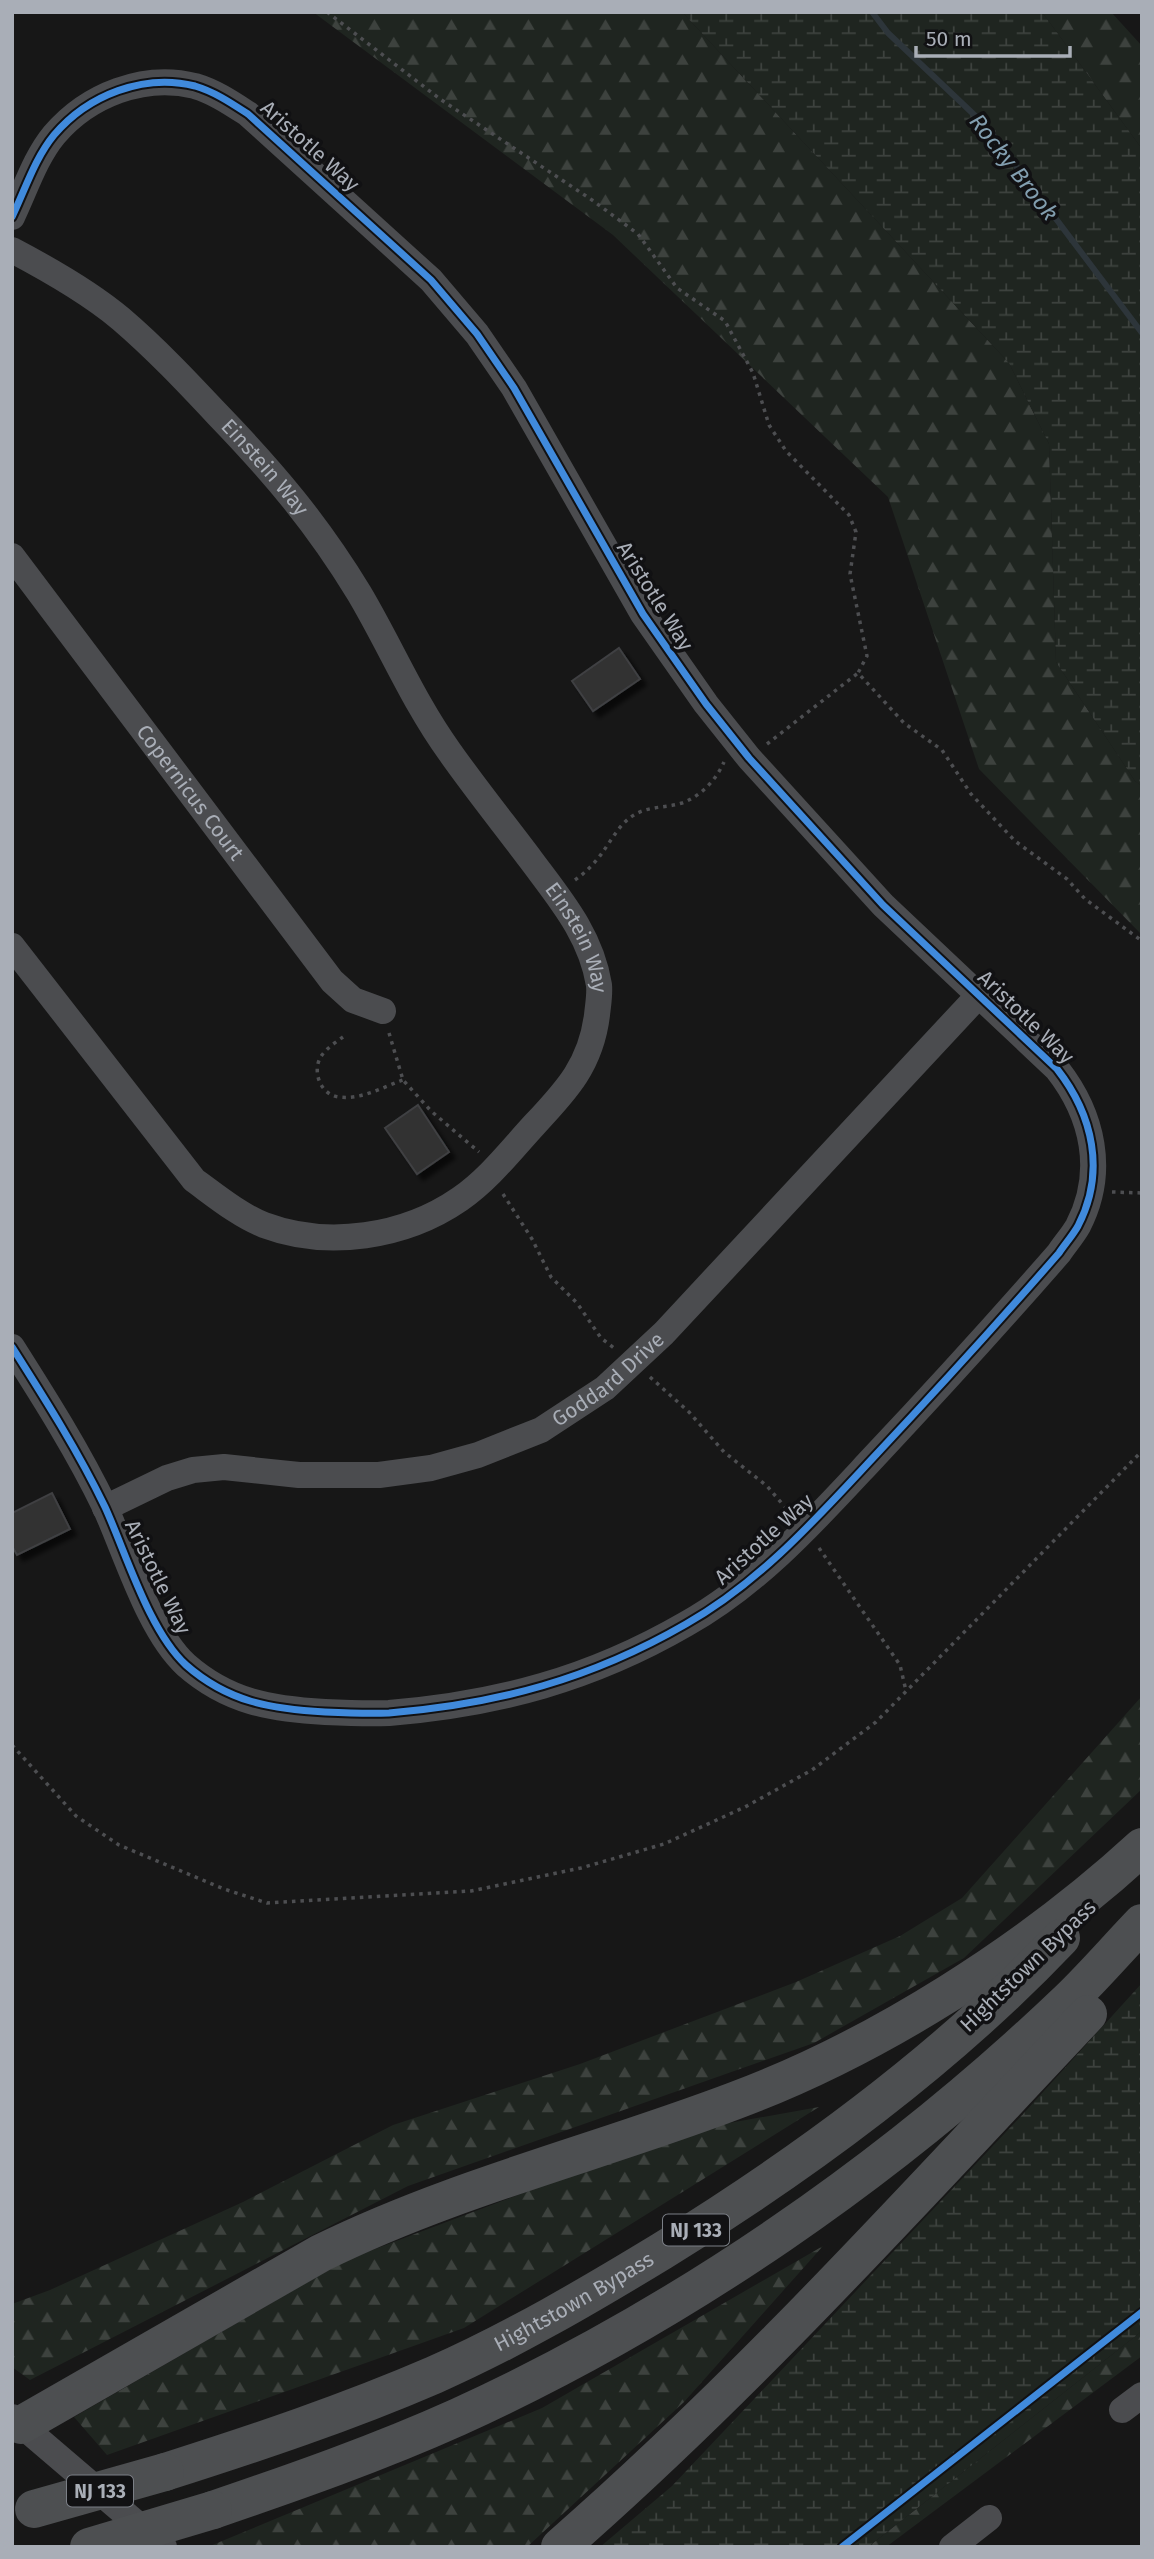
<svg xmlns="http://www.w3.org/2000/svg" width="1154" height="2559" font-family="'Fira Sans',sans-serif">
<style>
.forest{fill:url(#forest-firs)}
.wetland{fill:url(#wetland-marsh)}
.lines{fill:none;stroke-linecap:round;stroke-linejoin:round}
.stream{stroke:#2d353a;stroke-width:6}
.building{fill:#313132;stroke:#3f4043;stroke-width:2;filter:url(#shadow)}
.path{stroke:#4d4e51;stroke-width:3.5;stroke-dasharray:3.5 5;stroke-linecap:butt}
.minor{stroke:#4b4c4f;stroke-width:26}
.highway{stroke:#4d4f51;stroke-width:38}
.highway-bridge{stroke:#4d4f51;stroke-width:38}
.cycleway-casing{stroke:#111113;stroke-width:11}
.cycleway{stroke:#408adc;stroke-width:7}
.labels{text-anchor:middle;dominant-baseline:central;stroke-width:7;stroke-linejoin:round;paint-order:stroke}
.shield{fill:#111113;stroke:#7b7f86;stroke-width:2}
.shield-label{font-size:19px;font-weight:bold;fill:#a9aeb7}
.street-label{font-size:21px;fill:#a9aeb7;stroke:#111113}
.water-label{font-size:23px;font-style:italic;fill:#829eaf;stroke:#111113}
</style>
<defs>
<pattern id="forest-firs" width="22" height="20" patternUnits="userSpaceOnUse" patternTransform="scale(1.75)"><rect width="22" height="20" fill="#1f2520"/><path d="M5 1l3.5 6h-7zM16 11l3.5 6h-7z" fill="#3d423e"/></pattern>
<pattern id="wetland-marsh" width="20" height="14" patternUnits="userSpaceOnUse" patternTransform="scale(1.75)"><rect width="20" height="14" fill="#1f2520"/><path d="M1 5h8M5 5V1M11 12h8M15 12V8" fill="none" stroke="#3d423e"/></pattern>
<filter id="shadow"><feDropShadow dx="6" dy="6" stdDeviation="2" flood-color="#0009"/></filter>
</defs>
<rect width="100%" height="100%" fill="#171717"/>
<g class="forest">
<path d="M313 12H682L1009 363 1049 444 1056 662 1135 781 1142 786V935L979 769 888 497 613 235Z"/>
<path d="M1042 12H1111L1142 46V149Z"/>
<path d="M1142 1696V1789L964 1958 814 2043 408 2186 30 2380 12 2367V2304L50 2290 243 2202 393 2125 580 2064 796 1982 900 1936 962 1898Z"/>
<path d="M819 2107 464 2328 107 2455 74 2417 346 2260 690 2130Z"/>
<path d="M823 2246 684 2402 527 2547 210 2546 542 2408Z"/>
<path d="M1142 2331V2356L886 2547H868Z"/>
</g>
<g class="wetland">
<path d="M682 12H1042L1142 149V786L1135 781 1056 662 1049 444 1009 363Z"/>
<path d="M1142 1983V2331L868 2547H600L672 2486 1024 2113Z"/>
</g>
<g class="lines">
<path class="stream" d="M872 12 888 33 986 126 1142 333"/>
</g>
<g class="building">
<path d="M619 648 640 679 593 711 572 681Z"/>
<path d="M418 1105 449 1152 417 1174 385 1128Z"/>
<path d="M52 1493 70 1529 17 1555 12 1546V1513Z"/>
</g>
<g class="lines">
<g class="path">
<path d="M327 12 440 99 592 200 638 234 677 288 725 321 753 373 769 425 786 451 849 515 856 532 850 574 867 656 858 673 904 723 942 750 971 794 1015 841 1067 879 1085 899 1142 941"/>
<path d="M767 744 858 673"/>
<path d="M575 880C585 873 595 863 602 853 611 841 620 823 634 815 648 806 666 808 682 803 701 796 716 780 724 762"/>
<path d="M389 1033 403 1080 431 1111 479 1152"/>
<path d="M343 1037C336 1042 327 1048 322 1055 311 1070 320 1095 339 1097 361 1100 383 1087 403 1080"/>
<path d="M1112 1192 1142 1193"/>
<path d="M503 1194 532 1239 551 1277 577 1303 601 1338 614 1348"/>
<path d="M650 1377 689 1412 724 1452 767 1486 790 1513"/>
<path d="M819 1548 900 1665 906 1691"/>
<path d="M12 1745 76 1816 119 1845 224 1889 267 1903 471 1891 581 1868 664 1844 745 1807 812 1770 876 1722 1142 1451"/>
</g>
<g class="minor">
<path d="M12 217C25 190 35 158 54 135 88 95 144 73 195 86 215 92 231 103 248 114L431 280 477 334 514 388 643 614 706 704 749 758 883 905 1057 1069C1093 1115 1106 1172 1078 1226 1073 1235 1065 1244 1059 1253 998 1323 936 1391 872 1459 816 1519 759 1583 686 1624 591 1679 498 1704 389 1713 367 1714 346 1713 325 1712 271 1709 228 1702 186 1665 149 1631 126 1553 105 1507 78 1451 45 1399 12 1347"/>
<path id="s1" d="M12 250C50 270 89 292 121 319 156 349 187 382 218 415 274 473 317 524 359 593 390 645 413 701 449 751 475 788 504 824 531 860 560 899 591 935 599 985 600 995 598 1005 597 1015 591 1064 567 1090 535 1124 511 1150 489 1179 460 1199 405 1237 328 1249 264 1225 239 1215 216 1196 194 1180L12 946"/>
<path id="s2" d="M12 556 332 981 353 1000 383 1011"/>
<path id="s3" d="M105 1508 167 1478 193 1470 224 1467 299 1475H379L431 1468 478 1455 541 1430 605 1388 664 1333 979 995"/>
<path d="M1122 2410 1142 2395"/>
<path d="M12 2417 164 2547"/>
<path d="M952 2547 989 2518"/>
</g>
<g class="highway">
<path d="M21 2425 321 2253C453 2188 597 2153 734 2101 877 2048 1030 1950 1142 1847"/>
<path id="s4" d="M165 2472C256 2443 346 2413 434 2375 513 2340 588 2296 662 2251 803 2164 947 2058 1061 1938"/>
<path d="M213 2510C295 2482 378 2453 458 2417 681 2315 891 2170 1069 2000 1094 1976 1117 1949 1142 1923"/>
<path d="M560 2547C749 2382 916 2196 1088 2014"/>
</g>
<g class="highway-bridge">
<path d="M34 2509 165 2472"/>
<path d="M89 2547 213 2510"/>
</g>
<g class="cycleway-casing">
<g id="cycleway">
<path d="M12 217C25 190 35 158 54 135 88 95 144 73 195 86 215 92 231 103 248 114L431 280 477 334 514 388 643 614 706 704 749 758 883 905 1057 1069C1093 1115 1106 1172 1078 1226 1073 1235 1065 1244 1059 1253 998 1323 936 1391 872 1459 816 1519 759 1583 686 1624 591 1679 498 1704 389 1713 367 1714 346 1713 325 1712 271 1709 228 1702 186 1665 149 1631 126 1553 105 1507 78 1451 45 1399 12 1347"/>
<path d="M842 2547 1142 2312"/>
</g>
</g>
<use href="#cycleway" class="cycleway"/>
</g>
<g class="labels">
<g class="shield">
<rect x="663" y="2214.5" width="66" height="31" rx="5"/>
<rect x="67" y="2475.5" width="66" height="31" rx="5"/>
</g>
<g class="shield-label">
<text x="696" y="2230">NJ 133</text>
<text x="100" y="2491">NJ 133</text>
</g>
<g class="street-label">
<text transform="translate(310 146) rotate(42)">Aristotle Way</text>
<text stroke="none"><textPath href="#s1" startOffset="336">Einstein Way</textPath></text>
<text transform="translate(655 596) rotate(58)">Aristotle Way</text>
<text stroke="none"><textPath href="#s2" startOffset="296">Copernicus Court</textPath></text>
<text stroke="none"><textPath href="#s1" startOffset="903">Einstein Way</textPath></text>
<text transform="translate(1026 1017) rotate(44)">Aristotle Way</text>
<text stroke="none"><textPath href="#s3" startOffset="536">Goddard Drive</textPath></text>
<text transform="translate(764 1539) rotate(-42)">Aristotle Way</text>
<text transform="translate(158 1577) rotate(64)">Aristotle Way</text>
<text transform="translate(1028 1966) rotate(-44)">Hightstown Bypass</text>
<text stroke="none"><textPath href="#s4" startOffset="444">Hightstown Bypass</textPath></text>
</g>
<g class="water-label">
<text transform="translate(1014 167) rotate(52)">Rocky Brook</text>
</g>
</g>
<rect width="1154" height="2559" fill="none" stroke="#a9aeb7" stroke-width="28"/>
<path d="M916 46v10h154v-10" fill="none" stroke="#a9aeb7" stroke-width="3.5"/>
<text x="926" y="46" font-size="21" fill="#a9aeb7" stroke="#111113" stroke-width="5" paint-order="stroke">50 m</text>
</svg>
